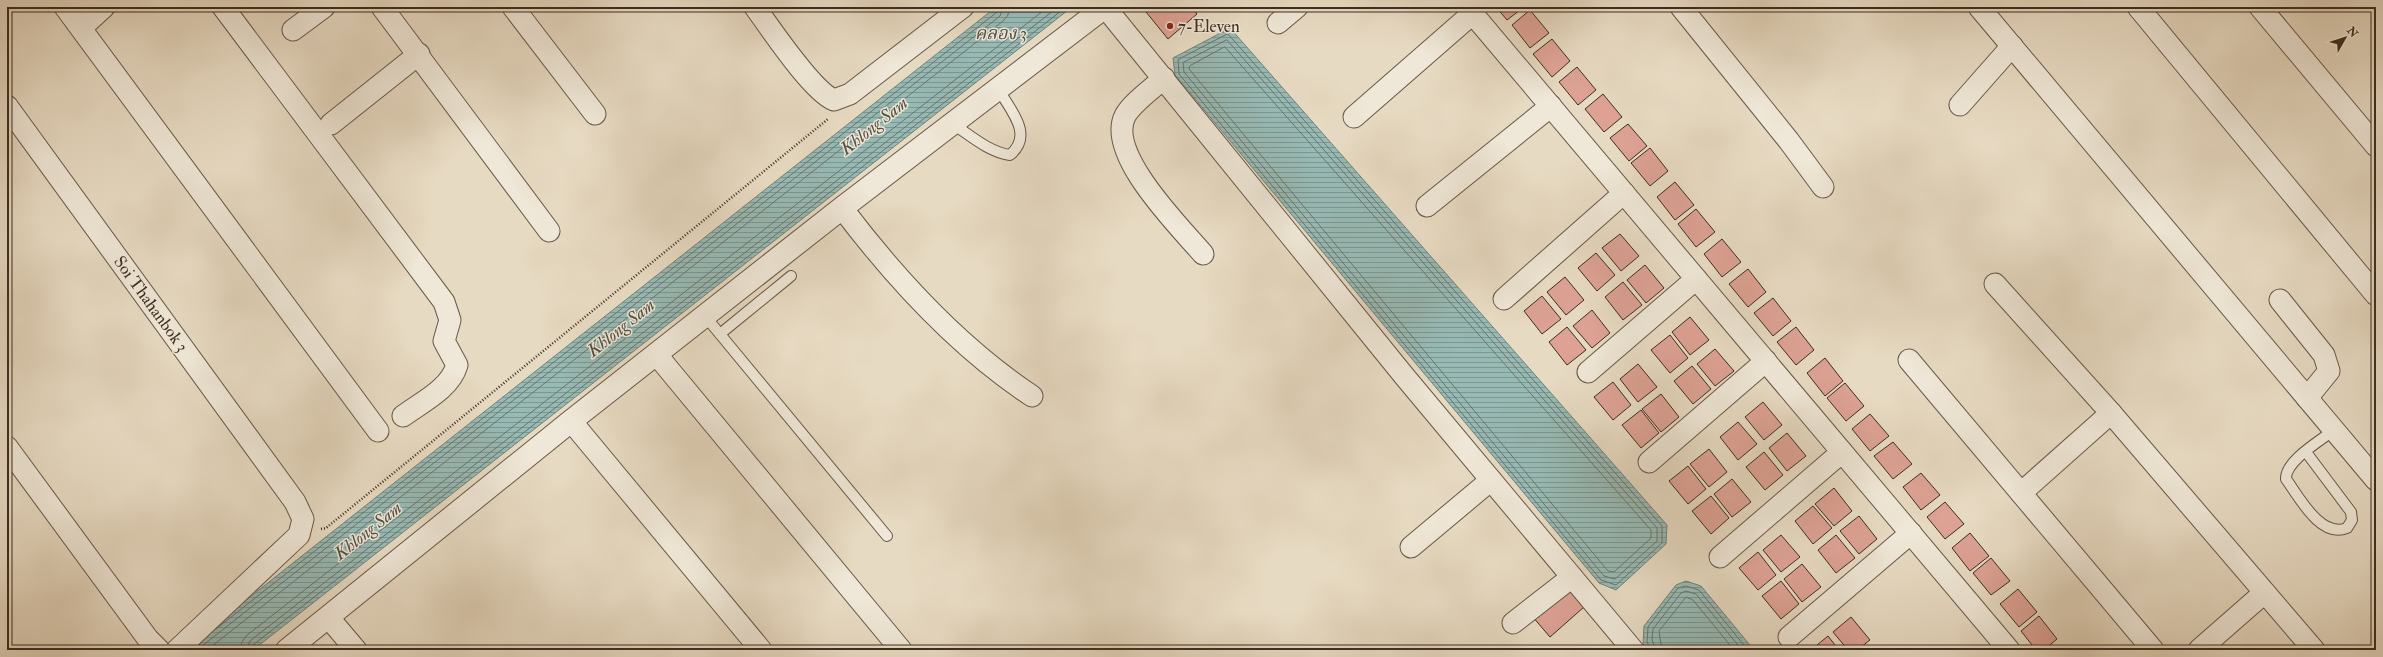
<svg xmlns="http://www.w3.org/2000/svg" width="2383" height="657" font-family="'IM FELL Double Pica','Noto Serif Thai',serif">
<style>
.water{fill:url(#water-rules);stroke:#738279}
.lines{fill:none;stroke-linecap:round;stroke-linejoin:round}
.shore{stroke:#6a746a;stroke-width:1}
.building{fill:#dda294;stroke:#3c2d20}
.service-casing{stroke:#675848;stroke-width:12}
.minor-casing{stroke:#675848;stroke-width:23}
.tertiary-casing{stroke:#675848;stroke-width:24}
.path{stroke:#3c2d20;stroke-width:2.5;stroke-dasharray:1 2;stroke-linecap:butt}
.service{stroke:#efe7d7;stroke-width:10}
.minor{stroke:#efe7d7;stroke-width:21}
.tertiary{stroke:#efe7d7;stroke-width:22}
.poi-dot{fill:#8f2418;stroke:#efe7d7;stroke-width:1.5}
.labels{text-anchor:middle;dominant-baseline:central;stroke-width:3;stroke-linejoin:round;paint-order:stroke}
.poi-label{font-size:17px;fill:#3c2d20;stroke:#efe7d7;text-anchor:start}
.street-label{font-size:17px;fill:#3c2d20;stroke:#efe7d7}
.water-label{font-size:18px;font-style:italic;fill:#535045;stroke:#efe7d7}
</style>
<defs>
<pattern id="water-rules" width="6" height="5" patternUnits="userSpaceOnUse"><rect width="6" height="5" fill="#97bab5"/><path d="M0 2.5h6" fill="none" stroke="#7c9893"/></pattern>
</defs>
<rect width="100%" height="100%" fill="#e7dac2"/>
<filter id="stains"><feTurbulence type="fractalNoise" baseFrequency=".005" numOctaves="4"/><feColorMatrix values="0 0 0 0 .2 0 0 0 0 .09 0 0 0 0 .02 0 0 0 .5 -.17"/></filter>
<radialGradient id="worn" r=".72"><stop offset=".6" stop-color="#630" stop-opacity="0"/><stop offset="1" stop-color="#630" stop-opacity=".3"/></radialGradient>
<g class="water">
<path d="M996 7H1072L253 650H183Z"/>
<path d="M1230 28 1667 525 1666 544 1616 590 1599 583 1175 75 1173 58Z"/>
<path d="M1686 581 1701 586 1754 650H1648L1643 644 1644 626 1676 585Z"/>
</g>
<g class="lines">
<g class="shore">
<path d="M1228 34 1662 526V543L1616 585 1601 580 1179 74 1178 60Z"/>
<path d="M1227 40 1657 528V541L1615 579 1604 576 1184 72 1183 63Z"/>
<path d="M1225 47 1651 530V538L1614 572 1608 571 1189 69 1190 66Z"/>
<path d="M216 629 997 12 998 7"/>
<path d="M197 650 1000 16 1003 7"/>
<path d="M207 650 1003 21 1008 15 1009 7"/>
<path d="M240 650 242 642 246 636 1048 7"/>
<path d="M246 650 250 641 1058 7"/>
<path d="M251 650 253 645 1066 7"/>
<path d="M1651 650 1647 642 1648 627 1678 588 1686 586 1699 590 1748 650"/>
<path d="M1656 650 1652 640 1653 629 1681 593 1686 591 1696 594 1742 650"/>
<path d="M1662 650 1659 631 1686 597 1693 600 1734 650"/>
</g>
</g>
<g class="building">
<path d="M1142 7H1192L1197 14 1168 39Z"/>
<path d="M1496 7H1524L1507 20Z"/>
<path d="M1530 10 1549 33 1530 48 1512 25Z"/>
<path d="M1552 39 1570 61 1552 77 1533 54Z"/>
<path d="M1577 67 1596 90 1578 105 1559 82Z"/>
<path d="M1603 94 1622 117 1604 132 1585 109Z"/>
<path d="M1628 124 1647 146 1629 161 1610 138Z"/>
<path d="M1650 148 1668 171 1650 186 1631 163Z"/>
<path d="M1675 182 1694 205 1675 220 1657 197Z"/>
<path d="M1696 209 1715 232 1696 247 1678 224Z"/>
<path d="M1620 234 1639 256 1621 271 1602 248Z"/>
<path d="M1722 239 1741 262 1722 277 1704 254Z"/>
<path d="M1596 253 1615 275 1597 291 1578 268Z"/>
<path d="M1645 265 1664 288 1646 303 1627 280Z"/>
<path d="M1748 269 1766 292 1748 307 1729 284Z"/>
<path d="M1565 277 1584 300 1566 315 1547 292Z"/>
<path d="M1623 282 1642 305 1623 320 1605 297Z"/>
<path d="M1542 296 1561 319 1542 334 1524 311Z"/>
<path d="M1773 298 1791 321 1773 336 1754 313Z"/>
<path d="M1592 310 1610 333 1592 348 1573 326Z"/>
<path d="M1690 317 1709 340 1690 355 1672 332Z"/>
<path d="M1567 327 1586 350 1567 365 1549 342Z"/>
<path d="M1796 327 1814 350 1796 365 1777 342Z"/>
<path d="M1670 335 1688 358 1670 373 1651 350Z"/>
<path d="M1715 349 1734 371 1715 386 1697 364Z"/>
<path d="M1825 358 1843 381 1825 396 1807 373Z"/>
<path d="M1638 364 1657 387 1638 402 1620 379Z"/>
<path d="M1692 366 1711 389 1693 404 1674 381Z"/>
<path d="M1613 382 1631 405 1613 420 1594 397Z"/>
<path d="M1845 383 1864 406 1846 421 1827 398Z"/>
<path d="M1661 394 1679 417 1661 432 1642 409Z"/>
<path d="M1763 402 1782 425 1764 440 1745 417Z"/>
<path d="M1641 410 1659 433 1641 448 1622 425Z"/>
<path d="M1870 414 1889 436 1870 451 1852 429Z"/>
<path d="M1738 422 1757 444 1738 460 1720 437Z"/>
<path d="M1787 433 1806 456 1787 471 1769 448Z"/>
<path d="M1893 442 1912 464 1893 479 1874 456Z"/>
<path d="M1709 449 1727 472 1709 487 1690 464Z"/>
<path d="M1764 452 1783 475 1765 490 1746 467Z"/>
<path d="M1688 466 1706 489 1688 504 1669 481Z"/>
<path d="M1921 473 1940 495 1921 510 1903 487Z"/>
<path d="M1732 479 1751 502 1732 517 1714 494Z"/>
<path d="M1834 488 1852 511 1834 526 1815 504Z"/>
<path d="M1711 496 1729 518 1711 534 1692 511Z"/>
<path d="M1945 502 1964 524 1945 539 1927 517Z"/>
<path d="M1813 506 1832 528 1813 544 1795 521Z"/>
<path d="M1859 516 1877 539 1859 554 1840 531Z"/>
<path d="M1970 533 1989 556 1970 571 1952 548Z"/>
<path d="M1781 535 1800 557 1781 572 1763 550Z"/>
<path d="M1836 535 1855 558 1836 573 1818 550Z"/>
<path d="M1758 552 1776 575 1758 590 1739 568Z"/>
<path d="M1991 558 2010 581 1991 595 1973 573Z"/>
<path d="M1802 564 1821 587 1802 602 1784 579Z"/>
<path d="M1781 581 1799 604 1781 619 1762 596Z"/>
<path d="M1566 587 1584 607 1550 637 1532 616Z"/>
<path d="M2018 589 2037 612 2019 627 2000 604Z"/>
<path d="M2039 616 2057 639 2044 650H2036L2021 631Z"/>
<path d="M1851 617 1870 640 1857 650H1848L1833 632Z"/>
<path d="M1828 636 1839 650H1811Z"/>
</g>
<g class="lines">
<g class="service-casing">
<g id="service">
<path d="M953 124C971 136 989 152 1010 155 1034 135 1011 111 999 90"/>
<path d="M705 316 887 536"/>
<path d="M720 334 791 276"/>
<path d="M2306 452 2351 512 2352 520 2347 528C2321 539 2299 497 2286 479 2285 461 2320 441 2334 430"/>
</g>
</g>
<g class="minor-casing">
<g id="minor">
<path d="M65 7 378 431"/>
<path d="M223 7 444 302 450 320 444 341 457 365C450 389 422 402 403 416"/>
<path d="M382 7 549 231"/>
<path d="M513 7 595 114"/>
<path d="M755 7C771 29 812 91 834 100L850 94 963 7"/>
<path d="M1105 7 1405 377 1633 650"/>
<path d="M1467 7 2009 650"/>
<path d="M1681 7 1789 141 1823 187"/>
<path d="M1979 7 2376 480"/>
<path d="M2138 7 2376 295"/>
<path d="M2260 7 2376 146"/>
<path d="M1278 23 1297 7"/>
<path d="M81 28 104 7"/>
<path d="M293 30 324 7"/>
<path d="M1164 78C1153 88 1131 104 1125 116 1106 154 1180 227 1203 254"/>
<path d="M1960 105 2012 46"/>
<path d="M7 106 295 502 303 519 299 535 177 650"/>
<path d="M1354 117 1472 14"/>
<path d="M331 124 419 54"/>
<path d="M1427 206 1551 106"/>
<path d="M842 208C895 278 958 347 1032 396"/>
<path d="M1995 284 2111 413 2314 650"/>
<path d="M1504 299 1624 193"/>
<path d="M2280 300 2324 355 2329 371 2307 398"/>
<path d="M656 354 901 650"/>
<path d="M1909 360 2153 650"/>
<path d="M1588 372 1696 279"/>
<path d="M571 421 761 650"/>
<path d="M7 447 148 639 159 650"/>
<path d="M1649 462 1766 361"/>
<path d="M2021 493 2111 413"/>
<path d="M1411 547 1491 480"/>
<path d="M1720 557 1842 452"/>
<path d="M328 617 356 650"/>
<path d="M1513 623 1572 577"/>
<path d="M1789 637 1911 533"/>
<path d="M2199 650 2264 593"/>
</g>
</g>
<g class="tertiary-casing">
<path id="tertiary" d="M287 650 571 421 842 208 1105 7"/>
</g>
<path class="path" d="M321 529 326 528 828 119"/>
<use href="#service" class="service"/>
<use href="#minor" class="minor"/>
<use href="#tertiary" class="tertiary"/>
</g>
<circle class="poi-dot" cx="1170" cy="26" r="4"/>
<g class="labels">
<g class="poi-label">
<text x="1178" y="26">7-Eleven</text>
</g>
<g class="street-label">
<text transform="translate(151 304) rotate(54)">Soi Thahanbok 3</text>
</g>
<g class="water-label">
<text x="1001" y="33">คลอง 3</text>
<text transform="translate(874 126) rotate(-39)">Khlong Sam</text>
<text transform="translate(621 328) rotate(-39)">Khlong Sam</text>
<text transform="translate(368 531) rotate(-39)">Khlong Sam</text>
</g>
</g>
<rect width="2383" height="657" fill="none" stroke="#e7dac2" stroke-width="24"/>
<rect x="8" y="8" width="2367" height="641" fill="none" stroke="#3c2d20" stroke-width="2"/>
<rect x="12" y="12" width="2359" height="633" fill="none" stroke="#3c2d20"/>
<g transform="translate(2345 38) rotate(51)" stroke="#efe7d7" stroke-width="3" paint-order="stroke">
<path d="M0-3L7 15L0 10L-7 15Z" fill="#3c2d20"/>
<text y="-6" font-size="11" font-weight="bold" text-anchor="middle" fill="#3c2d20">N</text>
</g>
<rect width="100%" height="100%" filter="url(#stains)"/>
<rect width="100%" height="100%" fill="url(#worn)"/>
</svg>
